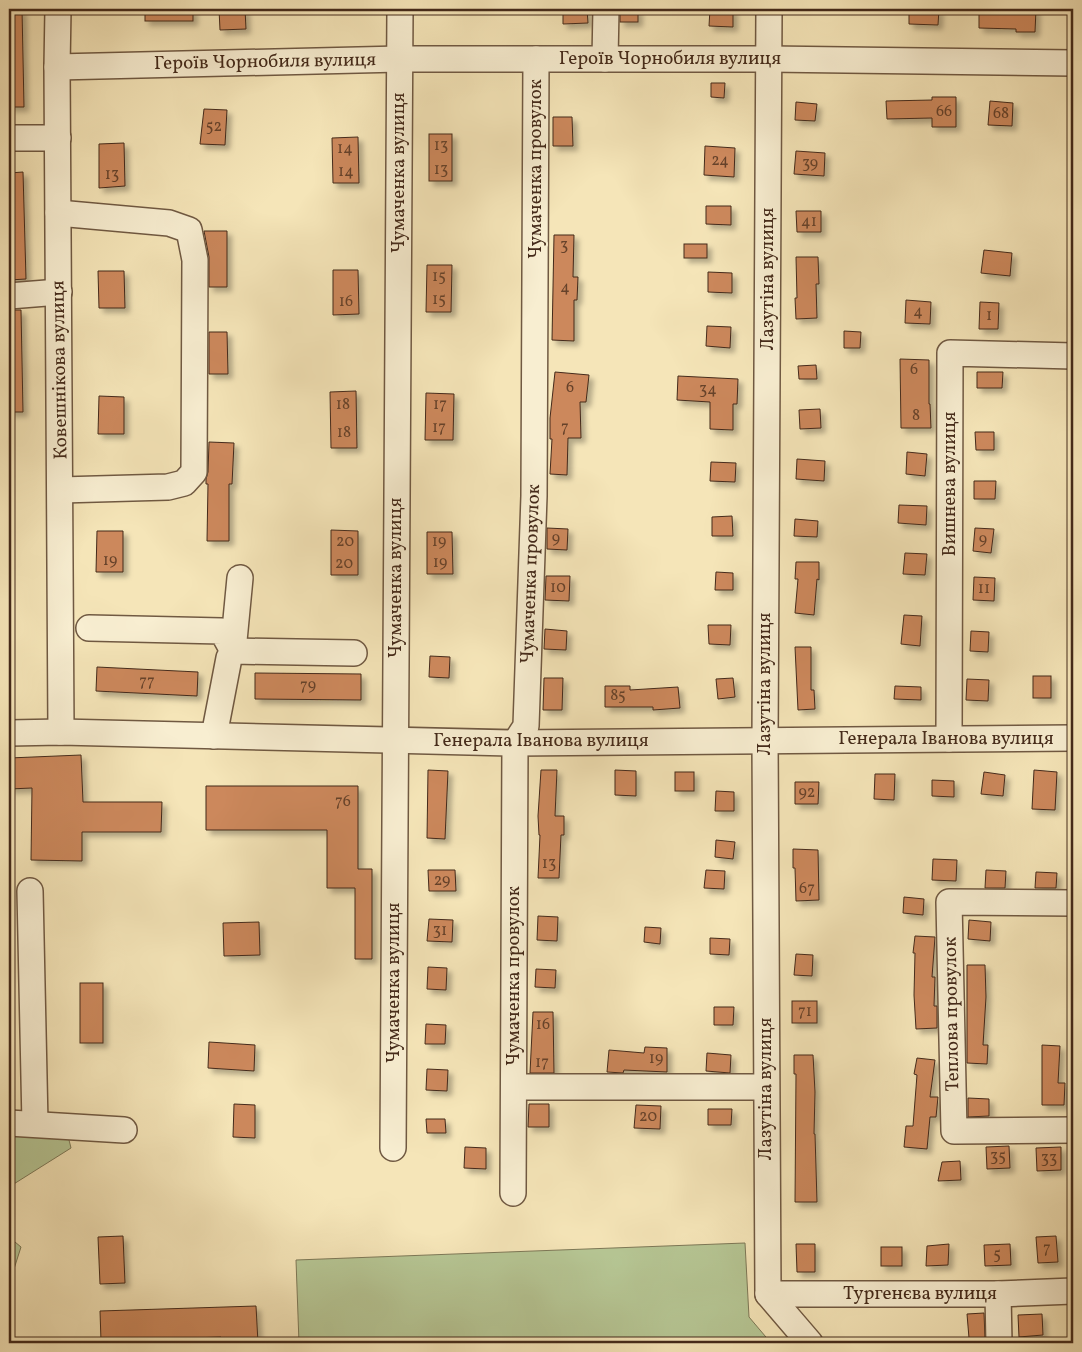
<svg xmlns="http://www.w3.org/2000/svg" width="1082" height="1352" font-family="Vollkorn,serif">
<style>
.green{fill:#b6c694;stroke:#7d7857}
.building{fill:#cc885b;stroke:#442a1a;filter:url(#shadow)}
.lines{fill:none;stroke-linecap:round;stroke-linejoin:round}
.minor-casing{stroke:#705942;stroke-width:28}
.minor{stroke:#f8eed1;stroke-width:25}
.labels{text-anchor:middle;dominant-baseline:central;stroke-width:4;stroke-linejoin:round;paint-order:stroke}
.number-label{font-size:16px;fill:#66422a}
.street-label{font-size:19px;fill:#442a1a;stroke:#f8eed1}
</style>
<defs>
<filter id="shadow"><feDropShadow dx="4.5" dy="4.5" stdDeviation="2.5" flood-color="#0004"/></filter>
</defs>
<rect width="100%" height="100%" fill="#f5e5b8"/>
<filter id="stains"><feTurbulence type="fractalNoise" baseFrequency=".004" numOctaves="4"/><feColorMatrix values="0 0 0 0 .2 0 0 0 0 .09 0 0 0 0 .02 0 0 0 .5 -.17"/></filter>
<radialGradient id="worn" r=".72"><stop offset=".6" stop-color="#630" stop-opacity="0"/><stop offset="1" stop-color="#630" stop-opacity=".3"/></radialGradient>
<g class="green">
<path d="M9 1134 68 1136 71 1148 9 1187Z"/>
<path d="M9 1237 21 1247 13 1272 9 1277Z"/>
<path d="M745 1243 749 1317 771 1343H299L296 1260Z"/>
</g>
<g class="building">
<path d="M9 9H22L24 107H9Z"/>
<rect x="145" y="9" width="48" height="12"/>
<path d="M219 9H245L246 29 220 30Z"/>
<path d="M563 9H587L588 23 563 24Z"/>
<rect x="620" y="9" width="18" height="13"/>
<path d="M710 9H733V27L709 26Z"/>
<path d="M909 9H939L938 25 909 24Z"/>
<path d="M979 9H1036L1035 32H1016V29L979 28Z"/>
<path d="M711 83H725L724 98 711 97Z"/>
<path d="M932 97H956V127H932V118L887 119 886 101 932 100Z"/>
<path d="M990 101 1013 103 1012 126 988 125Z"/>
<path d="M796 102 817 104 815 121 795 120Z"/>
<path d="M204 109 227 110 225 145 200 144Z"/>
<path d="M553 117H572L573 146H553Z"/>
<rect x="429" y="134" width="23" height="47"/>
<path d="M358 137 359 183H333L332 138Z"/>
<path d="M124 143 125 186 99 188V144Z"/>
<path d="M705 146 735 148 734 177 704 175Z"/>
<path d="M796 151 825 153 824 176 794 174Z"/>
<path d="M23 172 26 279 9 280V173Z"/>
<path d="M706 206H731V225L706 224Z"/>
<path d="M796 211H821V232H797Z"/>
<path d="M204 231H227V287H209V257Z"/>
<path d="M554 235H574L573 277H578L577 300H574V341L552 340Z"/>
<rect x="684" y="244" width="23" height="14"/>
<path d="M984 250 1012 253 1010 276 981 273Z"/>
<path d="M796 257H818L819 284H816L817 318 796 319 795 298H797Z"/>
<path d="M427 265H452L451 312H426Z"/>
<path d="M333 270H358L359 314 333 315Z"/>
<path d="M98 271H124L125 308H99Z"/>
<path d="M708 272 732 273V293L708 292Z"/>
<path d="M906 300 931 302 930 324 905 323Z"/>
<path d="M980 302 999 303 998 329H979Z"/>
<path d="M9 310H21L23 412H9Z"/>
<path d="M707 326 731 327 730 348 706 346Z"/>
<path d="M844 331 861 332 860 348H844Z"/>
<path d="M209 332H227L228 374H209Z"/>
<path d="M900 359 929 360V404H930L931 428H901Z"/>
<path d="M816 365 817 379H799L798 366Z"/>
<path d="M555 372 589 375 586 402H580L581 438H568L567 475 550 474 552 439H550V418Z"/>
<path d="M977 372H1003L1002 388H977Z"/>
<path d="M678 376 738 379 737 404H733V430L710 429V402L677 400Z"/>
<path d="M356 391 357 448H331L330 392Z"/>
<path d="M426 393 454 394 453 440H425Z"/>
<path d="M99 396 124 397V434H98Z"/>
<path d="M820 409 821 428 800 429 799 410Z"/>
<path d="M975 432H994V450H976Z"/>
<path d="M209 442 234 443 232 484H229V541H207L208 484H206V479L208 472Z"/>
<path d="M907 452 927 454 925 476 906 474Z"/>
<path d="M797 459 825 461 824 481 796 479Z"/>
<path d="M711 462 736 463 735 482 710 481Z"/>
<path d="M974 481H996L995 499H974Z"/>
<path d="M899 505 927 506 926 525 898 523Z"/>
<path d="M732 516 733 536H712V517Z"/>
<path d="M795 519 818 521 817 537 794 536Z"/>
<path d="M547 528 568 529 567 550 547 549Z"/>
<path d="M975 528 994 529 991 553 973 551Z"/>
<path d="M331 530 358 531V575H331Z"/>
<path d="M97 531H123V572H96Z"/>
<path d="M427 532H452L453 574H427Z"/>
<path d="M905 553 927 554 925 575 903 574Z"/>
<path d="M796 562H819V580L817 579 814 615 795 613 798 579H795Z"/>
<path d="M716 572 733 573V590H715Z"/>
<path d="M546 576H570L569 601 545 600Z"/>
<path d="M974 577 995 578 994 601 973 600Z"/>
<path d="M904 615 922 616 920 646 901 644Z"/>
<path d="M708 625H731L730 645 709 644Z"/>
<path d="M545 629 567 631 566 650 544 649Z"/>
<path d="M971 631 989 632 988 652 970 651Z"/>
<path d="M795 647H811V690H814L815 709 798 710Z"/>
<path d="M430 656 450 657 449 678 429 677Z"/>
<path d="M97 667 198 672 197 696 96 691Z"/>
<path d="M255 673 361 674V700L255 699Z"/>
<rect x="1033" y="676" width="18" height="22"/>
<path d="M544 678H563L562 710H543Z"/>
<path d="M733 678 735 697 718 699 716 679Z"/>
<path d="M967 679 989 680 988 701 966 700Z"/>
<path d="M605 686H630V690L678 687 680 708 653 710V707H605Z"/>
<path d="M895 686 921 687V700L894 699Z"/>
<path d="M81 755 83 802H162L161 832H82V861L31 860 32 788 9 789V758Z"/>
<path d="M428 770 448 771 445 839 427 838Z"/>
<path d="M541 770H557L555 816H564V835H561L559 878H538L540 835H539L538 816Z"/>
<path d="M615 770 636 771V796L615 795Z"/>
<path d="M1034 770 1057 772 1055 810 1032 809Z"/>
<rect x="675" y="772" width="19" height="19"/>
<path d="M984 772 1005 775 1003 796 981 794Z"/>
<path d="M875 774H895L894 800 874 799Z"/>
<path d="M932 780 954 781V797L932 796Z"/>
<path d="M795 782H819L818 804H795Z"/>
<path d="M206 786H358V869H372V959H355V888H327V830H206Z"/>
<path d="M716 791 734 792V811H715Z"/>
<path d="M716 840 735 842 733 859 715 857Z"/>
<path d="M793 849 818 850 819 900 796 901 795 868H793Z"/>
<path d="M933 859 957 860 956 881 932 880Z"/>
<path d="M428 870H455L456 891H429Z"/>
<path d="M706 870 725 871 724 889 704 888Z"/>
<path d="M986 870 1006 871 1005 888H985Z"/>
<path d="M1036 872 1057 873 1056 888H1035Z"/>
<path d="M904 897 924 899 923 915 903 913Z"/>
<path d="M538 916 558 917 557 941 537 940Z"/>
<path d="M429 919 453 920 452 942 427 941Z"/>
<path d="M969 920 991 922 990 941 968 939Z"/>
<path d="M259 922 260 955 224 956 223 923Z"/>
<path d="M645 927 661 928 660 944 644 942Z"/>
<path d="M915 936 935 937 932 977H935L934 1006H937V1028L916 1029 914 995 915 953H913Z"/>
<path d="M710 938 730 939 729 955 710 954Z"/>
<path d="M796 954 813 955 812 976 794 975Z"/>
<path d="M967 965H985L986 997 983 1045H988L987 1064 967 1063Z"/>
<path d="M428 967 447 968 446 990 427 989Z"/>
<path d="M536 969 556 970 555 988 535 987Z"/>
<rect x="80" y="983" width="23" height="60"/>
<rect x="792" y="1001" width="25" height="22"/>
<path d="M714 1007H734L733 1025H714Z"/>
<path d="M533 1012H553L554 1073H530Z"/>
<path d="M426 1024 446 1025 445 1044H425Z"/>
<path d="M209 1042 255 1045 254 1071 208 1068Z"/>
<path d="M1042 1045 1060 1046 1058 1083H1065L1064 1105H1042Z"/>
<path d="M645 1047 667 1048V1072L624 1070 623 1073 607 1072 609 1050 644 1053Z"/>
<path d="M707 1053 731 1055 730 1073 706 1071Z"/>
<path d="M794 1055H813L815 1092 814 1134H815L817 1202H795L796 1074H794Z"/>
<path d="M917 1058 935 1060 930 1097H938L936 1117H930L927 1149 904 1147 906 1126H913L917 1075 914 1074Z"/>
<path d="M427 1069 448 1070 447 1091 426 1090Z"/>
<path d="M968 1098 989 1099V1116L968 1117Z"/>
<path d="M234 1104 255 1105V1138L233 1137Z"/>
<path d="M529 1104H549V1127H528Z"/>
<path d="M636 1105 661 1106 660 1129 634 1128Z"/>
<path d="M708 1109H732L731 1125H708Z"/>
<path d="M426 1119H445L446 1133H427Z"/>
<path d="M1009 1146 1010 1168 987 1169 986 1147Z"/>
<path d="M465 1147 486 1148V1169L464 1168Z"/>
<path d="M1061 1147V1170L1037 1171 1036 1148Z"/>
<path d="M960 1161 961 1180 938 1181 942 1162Z"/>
<path d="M123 1236 125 1283 100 1284 98 1237Z"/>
<path d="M1056 1236 1058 1262 1038 1263 1036 1237Z"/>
<path d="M796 1244H815V1272H797Z"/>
<path d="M949 1244 948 1265 926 1266 927 1246Z"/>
<path d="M1010 1244 1011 1265 985 1266 984 1245Z"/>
<rect x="881" y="1247" width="21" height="19"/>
<path d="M256 1306 258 1343H221V1337L101 1341 100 1311Z"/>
<path d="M984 1313 985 1338H969L967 1314Z"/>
<path d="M1042 1314 1043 1335 1019 1337 1018 1315Z"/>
</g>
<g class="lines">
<g class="minor-casing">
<g id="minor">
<path d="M58 9 57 67 61 732"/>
<path d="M769 9 765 740 768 1294 810 1343"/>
<path d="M605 59 606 9"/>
<path d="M57 67 400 59H769L1073 63"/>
<path d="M9 138H58"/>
<path d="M58 213 169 223 189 230 195 260 194 472 184 483 168 487 61 490"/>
<path d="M9 296 59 292"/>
<path d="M89 628 222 631 233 651"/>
<path d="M233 651 240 578"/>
<path d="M9 733 61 732 515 743 1073 738"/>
<path d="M214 736 229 658 233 651 354 653"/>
<path d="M949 739 950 353 1073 356"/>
<path d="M30 891 35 1124"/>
<path d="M1073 903 949 902 954 1131 1073 1130"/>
<path d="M514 1087H766"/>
<path d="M9 1123 124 1130"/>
<path d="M393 1148 400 9"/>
<path d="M513 1193 515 743 526 726 534 496 536 59"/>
<path d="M768 1294H998L1073 1291"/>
<path d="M998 1294 999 1343"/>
</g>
</g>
<use href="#minor" class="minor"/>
</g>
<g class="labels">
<g class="number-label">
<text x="944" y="112">66</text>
<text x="1001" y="114">68</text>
<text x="214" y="127">52</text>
<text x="441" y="146">13</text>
<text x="345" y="149">14</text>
<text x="720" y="161">24</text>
<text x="810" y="164">39</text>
<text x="441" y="170">13</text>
<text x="346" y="172">14</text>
<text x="112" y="175">13</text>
<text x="809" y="222">41</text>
<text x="564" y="246">3</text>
<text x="439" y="277">15</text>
<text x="565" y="288">4</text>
<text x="439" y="300">15</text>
<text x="346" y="302">16</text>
<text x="918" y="312">4</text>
<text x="989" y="316">1</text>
<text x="914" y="370">6</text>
<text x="570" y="388">6</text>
<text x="708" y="390">34</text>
<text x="343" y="405">18</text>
<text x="440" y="405">17</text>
<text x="916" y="416">8</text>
<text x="439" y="428">17</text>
<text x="565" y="428">7</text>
<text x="344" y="433">18</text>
<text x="556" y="539">9</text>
<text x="983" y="540">9</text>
<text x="345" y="542">20</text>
<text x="439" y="542">19</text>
<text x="110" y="561">19</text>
<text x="440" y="563">19</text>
<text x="344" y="564">20</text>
<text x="558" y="588">10</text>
<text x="984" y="589">11</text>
<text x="147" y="682">77</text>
<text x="308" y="686">79</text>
<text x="618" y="696">85</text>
<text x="807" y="793">92</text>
<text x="343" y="802">76</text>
<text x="549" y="864">13</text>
<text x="442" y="881">29</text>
<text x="807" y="889">67</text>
<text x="440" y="931">31</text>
<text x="805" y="1012">71</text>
<text x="543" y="1025">16</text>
<text x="656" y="1059">19</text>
<text x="542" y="1063">17</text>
<text x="648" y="1117">20</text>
<text x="998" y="1157">35</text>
<text x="1049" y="1159">33</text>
<text x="1047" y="1249">7</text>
<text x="997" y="1255">5</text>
</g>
<g class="street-label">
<text x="670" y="59">Героїв Чорнобиля вулиця</text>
<text transform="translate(265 62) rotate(-1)">Героїв Чорнобиля вулиця</text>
<text transform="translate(536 169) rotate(-90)">Чумаченка провулок</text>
<text transform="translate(399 173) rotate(-90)">Чумаченка вулиця</text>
<text transform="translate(768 279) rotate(-90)">Лазутіна вулиця</text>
<text transform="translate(60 370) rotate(-91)">Ковешнікова вулиця</text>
<text transform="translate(950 484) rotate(-90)">Вишнева вулиця</text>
<text transform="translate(531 574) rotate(-88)">Чумаченка провулок</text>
<text transform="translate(396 578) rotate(-90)">Чумаченка вулиця</text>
<text transform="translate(765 684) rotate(-90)">Лазутіна вулиця</text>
<text x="946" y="739">Генерала Іванова вулиця</text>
<text x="541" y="741">Генерала Іванова вулиця</text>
<text transform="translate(514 976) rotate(-90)">Чумаченка провулок</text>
<text transform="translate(394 983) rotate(-90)">Чумаченка вулиця</text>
<text transform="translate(952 1014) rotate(-91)">Теплова провулок</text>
<text transform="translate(766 1089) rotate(-90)">Лазутіна вулиця</text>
<text x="920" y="1294">Тургенєва вулиця</text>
</g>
</g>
<rect width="1082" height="1352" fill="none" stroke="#f5e5b8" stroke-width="30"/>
<rect x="10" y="10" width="1062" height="1332" fill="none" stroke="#442a1a" stroke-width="2.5"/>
<rect x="15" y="15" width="1052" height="1322" fill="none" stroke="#442a1a"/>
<rect width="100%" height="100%" filter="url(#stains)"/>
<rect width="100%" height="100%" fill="url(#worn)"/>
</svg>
